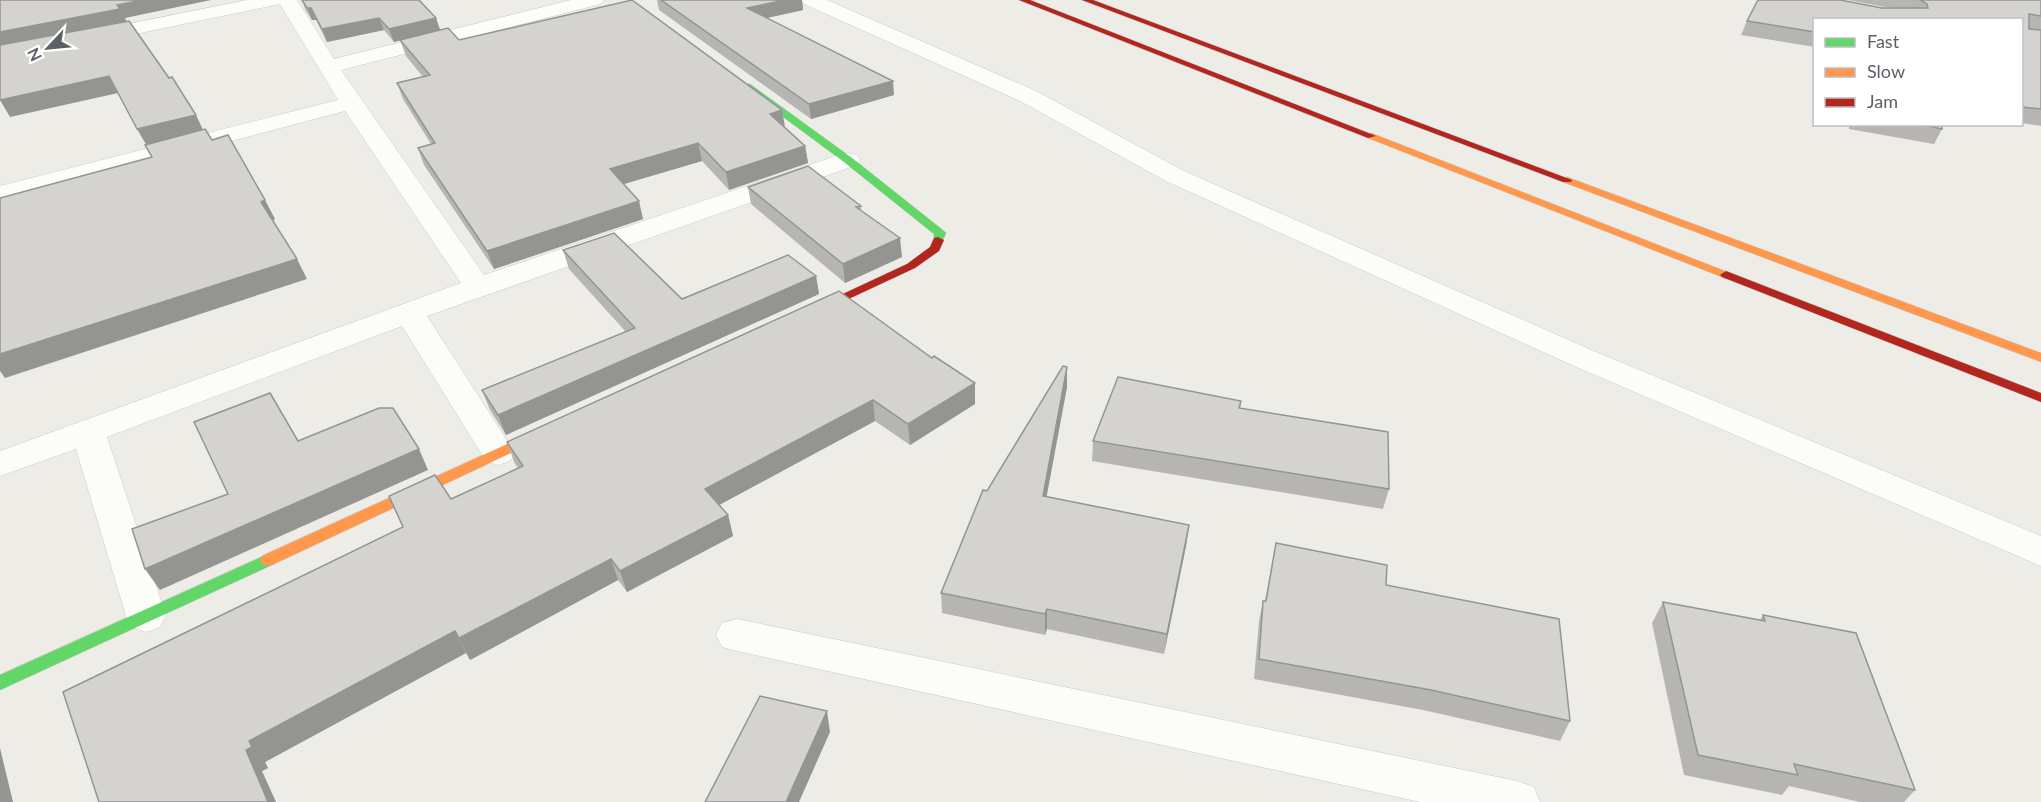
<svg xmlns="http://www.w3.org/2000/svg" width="2041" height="802" font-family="Lato,sans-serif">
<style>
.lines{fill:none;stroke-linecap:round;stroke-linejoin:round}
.street-casing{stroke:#cacac9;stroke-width:1}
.fast-casing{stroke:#c9c9c8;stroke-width:1}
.slow-casing{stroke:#c9c9c8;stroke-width:1}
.jam-casing{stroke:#c9c9c8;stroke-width:1}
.street{fill:#fcfcfb;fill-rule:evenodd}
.fast{fill:#63d668;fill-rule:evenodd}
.slow{fill:#ff974d;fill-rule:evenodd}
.jam{fill:#b3261e;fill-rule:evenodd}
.wall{fill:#b6b5b3}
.shaded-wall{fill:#949492}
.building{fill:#d4d3d0;stroke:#949492;stroke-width:1.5}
</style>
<rect width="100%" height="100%" fill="#edece7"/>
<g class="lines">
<g class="street-casing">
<g id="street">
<path d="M247 0H297L334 59 571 0H604L601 4 341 70 484 275 839 155 848 153 857 155 860 160 857 165 427 316 515 453 510 461 498 465 486 461 402 326 107 437 166 616 160 627 146 632 132 627 126 616 76 449 0 476V451L461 283 345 111 0 202V186L338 100 280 4 0 62V50Z"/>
<path d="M801 0H827L1036 91 1184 171 1596 352 2041 536V566L1574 366 1166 181 1020 101 804 4Z"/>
<path d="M737 619 1517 781 1534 787 1540 802H1420L737 651 722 647 716 635 722 623Z"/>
</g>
</g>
<g class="fast-casing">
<g id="fast">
<path d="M744 84H750L852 158 944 231 946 233 942 242H934V234L844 162 744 88Z"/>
<path d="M268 554 274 556 276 560 274 564 0 690V675Z"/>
</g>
</g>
<g class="slow-casing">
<g id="slow">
<path d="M1371 133 1730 273 1732 275 1726 279 1722 277 1368 138 1366 136Z"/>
<path d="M1567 177 2041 353V362L1563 182 1562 180Z"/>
<path d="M551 424 558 429 556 432 274 564 268 566 262 564 260 560 262 556Z"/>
</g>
</g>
<g class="jam-casing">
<g id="jam">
<path d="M1019 0H1030L1376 136 1368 138Z"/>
<path d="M1082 0H1093L1572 180 1571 182H1563Z"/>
<path d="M938 237 944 240 939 251 915 268 810 317 806 318 800 314 907 264 930 247 934 238Z"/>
<path d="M1726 271 2041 393V402L1722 277 1720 275Z"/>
</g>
</g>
<use href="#street" class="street"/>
<use href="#fast" class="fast"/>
<use href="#slow" class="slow"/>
<use href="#jam" class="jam"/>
</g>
<g class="wall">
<path d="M302 0H419L436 18 440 30 459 40 785 127 805 146 808 163 729 190 702 161 623 184 643 219 494 269 424 165 418 148 431 144 403 99 397 83 423 77 406 56 400 40 394 42 384 30 327 42 316 20H312L305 9Z"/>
<path d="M657 0H802L803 10 767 18 894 95 811 119 659 10Z"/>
<path d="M1848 0H2041V126L2022 123V20H1815V47L1741 35 1747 21 1890 8Z"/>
<path d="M1849 124H1942V129L1934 144 1849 129Z"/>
<path d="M748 187 861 206V211L902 257 845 283 751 204Z"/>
<path d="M563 250 682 299 816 276 819 294 506 435 490 410 482 390 626 332 569 269Z"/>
<path d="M839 291 975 404 910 445 875 421 719 505 728 515 733 536 627 592 618 580 470 660 466 653 265 762 268 768 262 771 99 802 403 527 451 499 518 468 515 464 507 442Z"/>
<path d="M1067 367V387L1046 496 1189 525 1186 546 1164 654 1047 629 1045 635 942 613 941 593 987 491Z"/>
<path d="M1241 401 1240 409 1389 489 1383 509 1092 461 1093 441Z"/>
<path d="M1276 543 1386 585 1570 721 1560 741 1423 710 1254 679 1259 621 1263 601H1265Z"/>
<path d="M1663 602 1760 620 1763 615 1915 790 1904 802H1860L1789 786 1782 795 1684 775 1652 623Z"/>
</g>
<g class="shaded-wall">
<path d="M142 0H211L125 18 127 22 0 48V32Z"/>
<path d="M785 0H802L803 10 749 22 747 8Z"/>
<path d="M307 8H311L316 20H312Z"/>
<path d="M379 18 384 30 327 42 322 29Z"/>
<path d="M436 18 440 30 394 42 389 29Z"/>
<path d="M109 76 118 93 10 117 0 100Z"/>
<path d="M893 81 894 95 811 119 809 104Z"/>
<path d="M782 110 785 127 770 114Z"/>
<path d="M196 115 204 132 147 146 137 129Z"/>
<path d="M698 143 702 161 614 187 610 169Z"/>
<path d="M805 146 808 163 729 190 726 172Z"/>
<path d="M265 200 275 219 271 222 261 202Z"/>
<path d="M639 201 643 219 494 269 487 251Z"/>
<path d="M900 238 902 257 845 283 843 264Z"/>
<path d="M297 259 307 279 5 378 0 371V354Z"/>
<path d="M816 276 819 294 506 435 498 415Z"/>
<path d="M1067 367V387L1043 516V496Z"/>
<path d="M975 383V404L910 445 908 424Z"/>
<path d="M873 400 875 421 710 510 705 489Z"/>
<path d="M419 449 428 470 160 590 145 569Z"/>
<path d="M728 515 733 536 627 592 620 571Z"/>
<path d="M1189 525 1186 546 1164 654 1167 634Z"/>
<path d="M611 559 618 580 470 660 459 638Z"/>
<path d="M1047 609V629L1045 635V614Z"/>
<path d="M455 631 466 653 265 762 268 768 262 771 276 802H268L246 750 249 741Z"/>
<path d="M827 711 830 732 799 802H786Z"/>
<path d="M0 748 13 802H0Z"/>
</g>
<g class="building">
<path d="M0 0H142L117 5 120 9 0 32Z"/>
<path d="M302 0H419L436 18 389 29 379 18 322 29 311 8H307Z"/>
<path d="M632 0 782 110 770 114 805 146 726 172 698 143 610 169 639 201 487 251 418 148 435 143 397 83 430 75 400 40 448 28 459 40Z"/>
<path d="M661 0H785L747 8 893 81 809 104Z"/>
<path d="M1758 0H1840L1882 8H1928L1927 4 1920 0H2041V16L2029 14V29L2041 30V109L2022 107V20H1815V32L1747 21Z"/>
<path d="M129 21 169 78 172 77 196 115 137 129 109 76 0 100V45Z"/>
<path d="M1919 124H1942V129Z"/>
<path d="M205 129 212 140 228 135 265 200 261 202 297 259 0 354V198L152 157 145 145Z"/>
<path d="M808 166 861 206 856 207 900 238 843 264 748 187Z"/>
<path d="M614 233 682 299 788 255 816 276 498 415 482 390 635 328 563 250Z"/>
<path d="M839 291 932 358 934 356 975 383 908 424 873 400 705 489 728 515 620 571 611 559 459 638 455 631 249 741 252 747 246 750 268 802H99L63 692 403 527 389 496 435 475 451 499 523 466 507 442Z"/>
<path d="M1063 366 1067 367 1043 496 1189 525 1167 634 1047 609 1045 614 941 593 983 490 987 491Z"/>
<path d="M1118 377 1241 401 1239 408 1388 432 1389 489 1093 441Z"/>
<path d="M270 393 298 441 379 408H393L419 449 145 569 132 529 228 494 194 422Z"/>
<path d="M1276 543 1387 565 1386 585 1559 619 1570 721 1431 690 1259 659 1263 601H1266Z"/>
<path d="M1663 602 1765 621 1763 615 1856 633 1915 790 1794 764 1798 775 1698 755Z"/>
<path d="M760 696 827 711 786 802H705Z"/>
</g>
<rect x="1813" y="18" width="210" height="108" fill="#ffffff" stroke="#bebfc2" stroke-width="1.5"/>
<rect x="1825" y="38" width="30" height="9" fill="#63d668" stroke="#bebfc2" stroke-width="1.5"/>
<text x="1867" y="48" font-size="18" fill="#5c6066">Fast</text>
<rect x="1825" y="68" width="30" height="9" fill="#ff974d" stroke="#bebfc2" stroke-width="1.5"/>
<text x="1867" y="78" font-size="18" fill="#5c6066">Slow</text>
<rect x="1825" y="98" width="30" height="9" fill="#b3261e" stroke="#bebfc2" stroke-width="1.5"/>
<text x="1867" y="108" font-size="18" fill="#5c6066">Jam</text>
<g transform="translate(48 48) rotate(244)" stroke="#ffffff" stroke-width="4.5" paint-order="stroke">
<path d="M0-4.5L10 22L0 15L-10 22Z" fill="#5c6066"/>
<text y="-9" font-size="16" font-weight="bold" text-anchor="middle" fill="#5c6066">N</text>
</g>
</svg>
